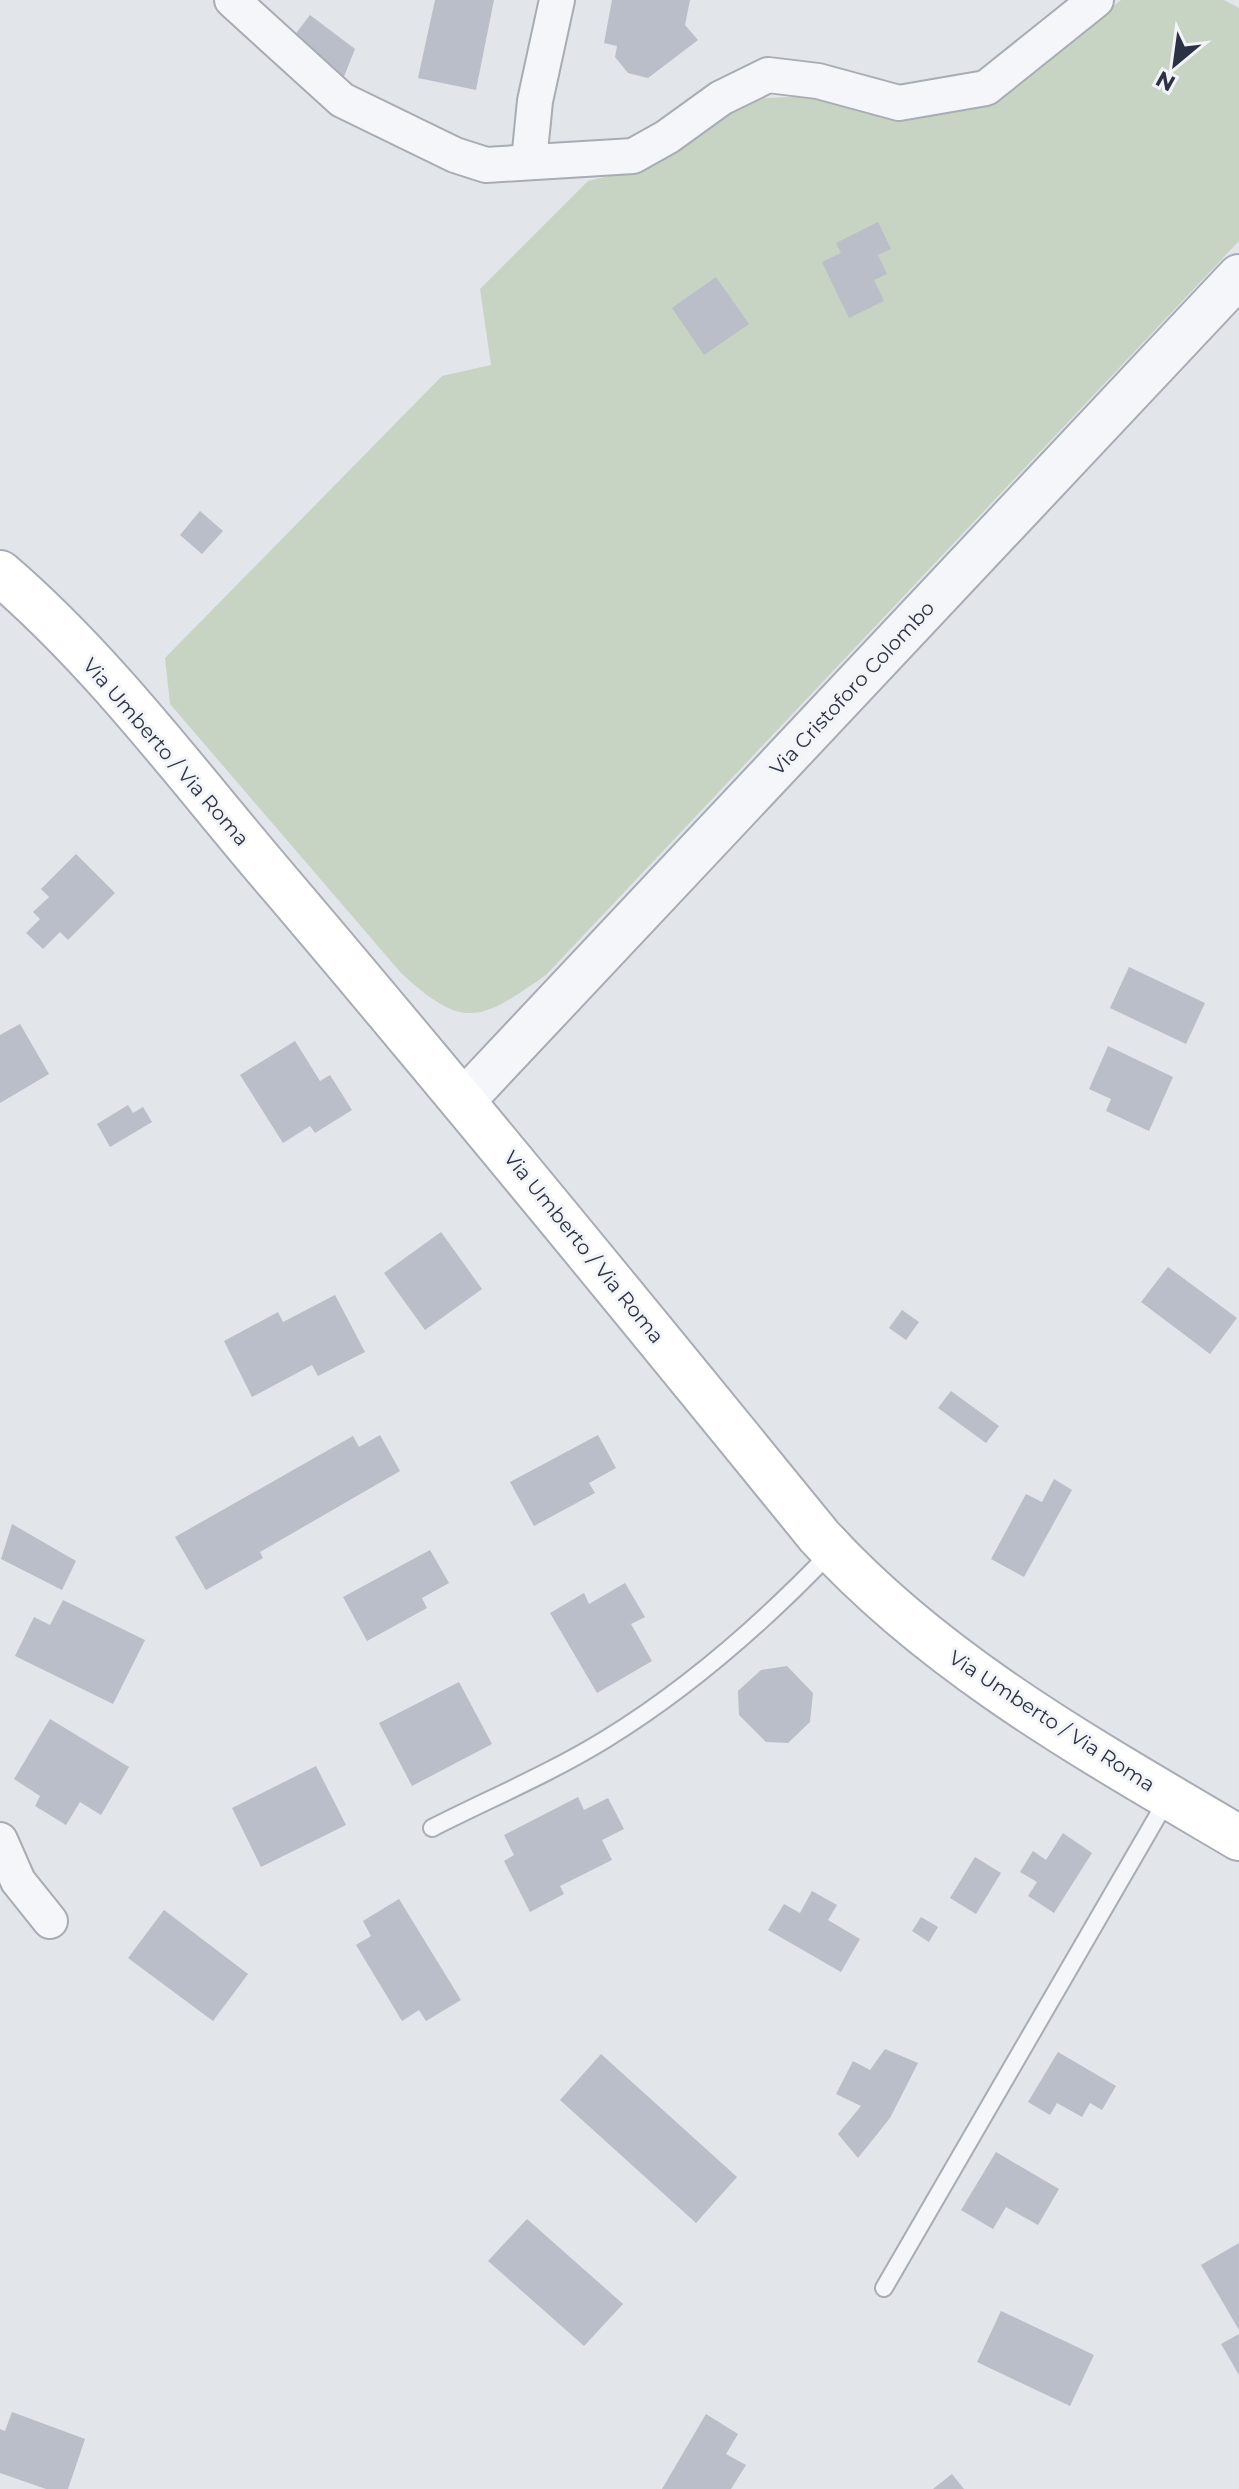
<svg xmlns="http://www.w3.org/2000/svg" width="1239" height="2489" font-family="Montserrat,sans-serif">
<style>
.green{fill:#c7d4c3}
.building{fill:#b9bec8}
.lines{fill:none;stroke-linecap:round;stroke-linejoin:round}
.service-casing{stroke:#a7acb5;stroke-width:20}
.minor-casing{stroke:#a7acb5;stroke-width:38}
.tertiary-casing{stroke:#a7acb5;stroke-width:46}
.secondary-casing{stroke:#a7acb5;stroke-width:48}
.service{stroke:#f5f6f9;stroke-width:16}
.minor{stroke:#f5f6f9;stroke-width:34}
.tertiary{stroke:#f5f6f9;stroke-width:42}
.secondary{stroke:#fff;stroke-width:44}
.labels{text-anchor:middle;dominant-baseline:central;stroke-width:6;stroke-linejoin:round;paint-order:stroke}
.street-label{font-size:20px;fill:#2a3243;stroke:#f2f4f8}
</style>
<rect width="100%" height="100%" fill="#e2e5ea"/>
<path class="green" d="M1121 0H1224L1239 8V241L546 975C480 1021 464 1031 401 973L170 704 165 658 442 376 491 365 480 289 588 181 656 165 748 99 810 96 989 99Z"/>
<g class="building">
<path d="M435 0H494L476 90 418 78Z"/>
<path d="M612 0H690L685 25 698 40 648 78 628 73 615 57 617 46 604 43Z"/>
<path d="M310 15 355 49 343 79 294 36Z"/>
<path d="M878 222 891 249 878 255 887 274 874 280 884 301 849 318 822 262 841 253 836 243Z"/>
<path d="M716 277 749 324 704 355 672 308Z"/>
<path d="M200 511 223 531 202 554 180 535Z"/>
<path d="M76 854 115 893 68 940 60 932 43 949 26 933 40 919 33 912 49 897 41 889Z"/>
<path d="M1129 967 1205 1003 1186 1044 1110 1008Z"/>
<path d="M20 1024 49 1074 0 1103V1035Z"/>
<path d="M295 1041 320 1081 330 1075 352 1110 315 1133 310 1126 283 1143 240 1075Z"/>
<path d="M1108 1046 1173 1077 1149 1131 1106 1111 1111 1099 1089 1089Z"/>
<path d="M128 1105 133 1113 143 1107 152 1122 110 1147 97 1124Z"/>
<path d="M441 1232 482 1289 425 1330 384 1273Z"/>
<path d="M1168 1267 1237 1318 1210 1354 1141 1302Z"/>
<path d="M335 1295 365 1352 318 1376 312 1365 252 1397 224 1341 278 1312 283 1322Z"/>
<path d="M902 1310 919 1322 906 1340 889 1328Z"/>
<path d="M951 1391 999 1426 986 1443 938 1408Z"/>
<path d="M380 1435 400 1471 260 1552 263 1558 206 1590 175 1537 353 1436 359 1447Z"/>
<path d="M598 1435 616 1468 589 1483 595 1493 534 1526 510 1482Z"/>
<path d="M1054 1479 1072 1490 1024 1577 991 1559 1026 1494 1042 1502Z"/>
<path d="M12 1524 76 1561 62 1590 1 1559Z"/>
<path d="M430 1550 449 1583 422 1598 427 1608 367 1641 343 1597Z"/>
<path d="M625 1583 645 1617 631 1624 652 1661 597 1693 550 1613 584 1593 589 1604Z"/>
<path d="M63 1600 145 1640 113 1704 15 1656 34 1617 50 1625Z"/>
<path d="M787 1666 813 1693 810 1722 788 1743 766 1742 739 1715 738 1691 761 1670Z"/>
<path d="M459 1682 492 1744 412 1786 379 1723Z"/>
<path d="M50 1719 129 1767 101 1815 80 1802 66 1825 35 1806 40 1796 14 1779Z"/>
<path d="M316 1766 346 1825 261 1867 232 1808Z"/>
<path d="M578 1797 584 1810 608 1798 624 1829 602 1840 612 1860 560 1886 564 1894 530 1912 504 1861 514 1855 504 1835Z"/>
<path d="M1063 1833 1092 1853 1054 1913 1028 1896 1037 1882 1020 1872 1033 1851 1046 1860Z"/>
<path d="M975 1857 1001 1873 976 1914 950 1898Z"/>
<path d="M812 1891 837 1905 828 1920 860 1939 841 1972 768 1930 784 1904 800 1913Z"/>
<path d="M399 1899 461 2000 426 2021 419 2010 402 2021 356 1945 371 1936 363 1921Z"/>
<path d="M164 1910 248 1974 213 2021 128 1958Z"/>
<path d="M921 1917 938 1927 929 1942 912 1931Z"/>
<path d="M885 2049 918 2063 890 2118 858 2158 838 2134 861 2106 836 2094 853 2061 870 2070Z"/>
<path d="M1058 2052 1116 2086 1102 2110 1090 2103 1082 2117 1057 2103 1050 2115 1028 2102Z"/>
<path d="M601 2054 737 2177 696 2223 560 2100Z"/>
<path d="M996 2152 1059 2189 1038 2225 1006 2207 993 2229 961 2210Z"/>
<path d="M527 2219 623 2304 584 2346 488 2261Z"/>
<path d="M1239 2243V2330L1201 2265Z"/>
<path d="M1001 2311 1094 2355 1070 2406 977 2362Z"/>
<path d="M1239 2334V2375L1221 2344Z"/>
<path d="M12 2412 85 2439 68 2489H46L0 2473V2429L5 2431Z"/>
<path d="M706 2414 738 2434 726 2454 746 2465 731 2489H662Z"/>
<path d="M952 2474 964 2489H933Z"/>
</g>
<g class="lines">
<g class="service-casing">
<g id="service">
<path d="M432 1828C489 1799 551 1773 606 1739 689 1688 764 1622 831 1552"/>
<path d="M884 2288 1168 1798"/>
</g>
</g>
<g class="minor-casing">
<g id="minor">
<path d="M232 0 342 100 455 155 486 165 633 156 667 137 721 98 768 75 818 81 899 103 986 88 1096 0"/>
<path d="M529 161 535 101 557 0"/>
<path d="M0 1840 18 1881 50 1921"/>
</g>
</g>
<g class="tertiary-casing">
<path id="tertiary" d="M464 1100 1239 276"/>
</g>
<g class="secondary-casing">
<path id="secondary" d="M0 573C105 663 190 779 280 884 463 1099 641 1317 819 1536 936 1665 1090 1750 1239 1838"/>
</g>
<use href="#service" class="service"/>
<use href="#minor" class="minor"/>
<use href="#tertiary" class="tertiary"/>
<use href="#secondary" class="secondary"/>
</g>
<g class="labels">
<g class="street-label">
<text transform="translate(852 688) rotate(-47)">Via Cristoforo Colombo</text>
<text transform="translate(166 752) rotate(49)">Via Umberto / Via Roma</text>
<text transform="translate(584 1247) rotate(51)">Via Umberto / Via Roma</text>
<text transform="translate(1052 1721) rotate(33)">Via Umberto / Via Roma</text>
</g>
</g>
<g transform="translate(1175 64) rotate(209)" stroke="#f2f4f8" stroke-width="6" paint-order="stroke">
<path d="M0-6L14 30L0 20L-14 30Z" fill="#2a3243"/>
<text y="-12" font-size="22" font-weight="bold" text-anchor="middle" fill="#2a3243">N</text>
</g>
</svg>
